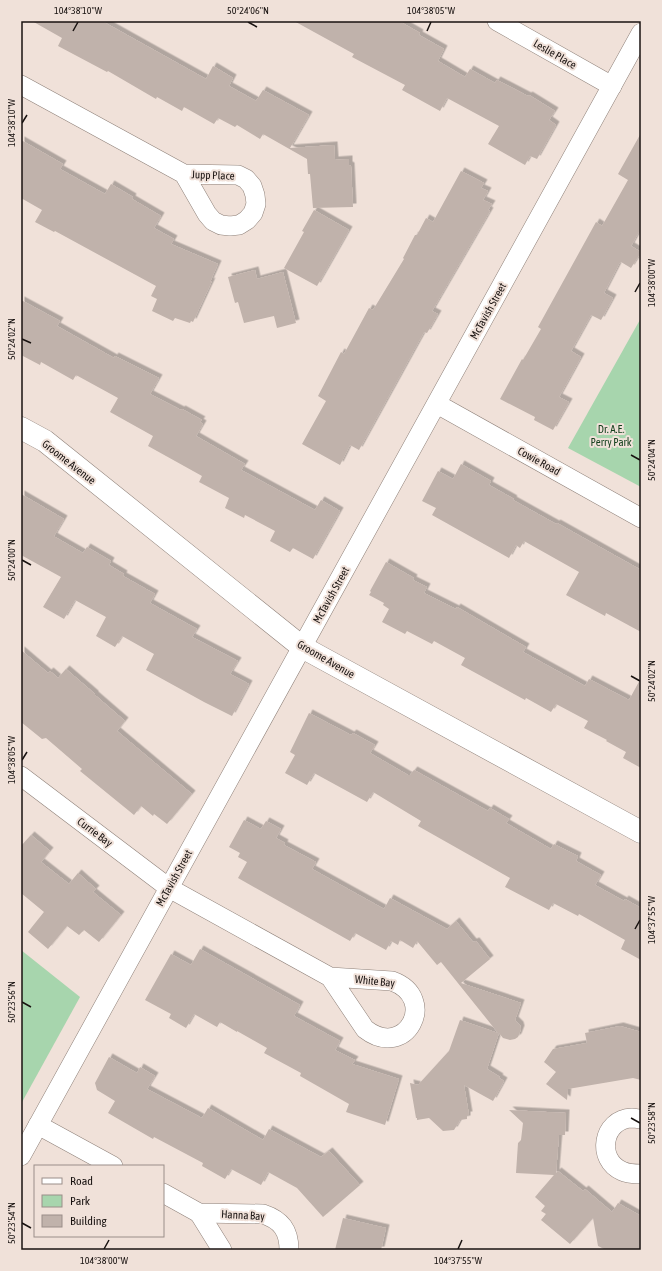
<svg xmlns="http://www.w3.org/2000/svg" width="662" height="1271" font-family="'Asap Condensed',sans-serif">
<style>
.green{fill:#a7d5ad}
.building{fill:#c0b2ab;filter:url(#shadow)}
.lines{fill:none;stroke-linecap:round;stroke-linejoin:round}
.minor-casing{stroke:#8e8079;stroke-width:20}
.tertiary-casing{stroke:#8e8079;stroke-width:23}
.minor{stroke:#fff;stroke-width:19}
.tertiary{stroke:#fff;stroke-width:22}
.ticks{fill:none;stroke:#181210;stroke-width:1.5}
.labels{text-anchor:middle;dominant-baseline:central;stroke-width:4;stroke-linejoin:round;paint-order:stroke}
.street-label{font-size:11px;fill:#181210;stroke:#f0e1d9}
.park-label{font-size:11px;fill:#13401d;stroke:#f0e1d9}
.neatline{fill:none;stroke:#181210;stroke-width:1.5}
.ticks-label{font-size:10px;text-anchor:middle;fill:#181210}
</style>
<defs>
<filter id="shadow"><feDropShadow dx="3.5" dy="-3.5" stdDeviation="0" flood-color="#0004"/></filter>
</defs>
<rect width="100%" height="100%" fill="#f0e1d9"/>
<g class="green">
<path d="M641 318V487L568 448Z"/>
<path d="M21 950 80 997 21 1104Z"/>
</g>
<g class="building">
<path d="M32 21H102L206 79 213 66 233 78 229 86 256 101 263 90 309 115 290 148 334 145 335 160 349 159V165L351 166 353 207 313 208 310 174H308L307 159 263 134 260 139 237 125 235 127 218 118 214 124 184 107 182 111 157 97 156 99 108 71 107 72 58 46 62 38Z"/>
<path d="M294 21H399L420 33 419 35 444 49 438 61 465 77 470 69 495 83 497 80 526 95 528 96 529 95 555 111 549 120 556 125 537 159 530 156 525 165 488 144 499 126 447 98 440 111 402 90 405 85 352 57 354 54Z"/>
<path d="M641 133V228L631 246 641 252 631 268 621 262 619 264 604 293 613 298 601 320 591 315 571 351 581 357 559 397 569 402 553 430 534 420 535 417 500 399 522 359 523 360 541 329 538 327 596 222 602 226 628 180 618 174Z"/>
<path d="M21 140 63 164 60 169 105 194 111 184 133 197 132 199 161 216 154 228 174 239 171 244 218 264 210 282 212 281 193 322 191 321 190 323 175 318 173 321 152 311 157 299 151 296 156 286 55 231 54 232 35 222 42 210 21 198Z"/>
<path d="M461 171 484 183 481 188 488 191 483 200 492 204 488 210 490 211 432 311 438 314 427 333 424 332 359 450 350 445 340 465 302 444 326 401 318 396 341 352 344 354 369 308 373 310 404 259 403 258 415 235H417L426 218 433 222Z"/>
<path d="M314 210 349 230 317 286 284 268 304 232 302 231Z"/>
<path d="M255 270 257 279 283 272 296 323 277 328 274 316 244 323 238 302 235 303 228 277Z"/>
<path d="M21 300 60 321 57 326 114 358 115 356 159 378 150 394 181 410 182 409 202 420 200 422 203 424 196 436 245 464 241 470 315 510 321 500 340 511 313 559 293 548 290 552 270 541 275 531 245 515 244 518 225 508 229 498 199 482 202 476 148 446 153 436 110 412 118 398 76 375 73 380 41 362 40 365 21 355Z"/>
<path d="M461 464 491 481 489 485 514 499 513 500 556 524 557 523 641 570V632L606 613 605 616 566 595 579 572 524 541 520 548 516 545 509 558 432 515 436 508 422 501 438 471 453 479Z"/>
<path d="M21 494 64 519 54 536 55 537 83 553 87 547 111 561 109 565 124 574 123 576 155 594 150 603 197 629 192 637 238 661 230 674 249 684 232 716 204 702 146 670 154 654 122 636 115 647 96 636 106 617 75 600 64 619 43 607 61 577 21 555Z"/>
<path d="M386 562 414 578 413 580 427 587 424 593 456 609 457 607 526 647 523 652 585 686 589 679 629 700 641 678V768L623 758 626 752 606 741 607 740 584 728 588 721 556 704 551 712 526 698 525 700 461 665 465 658 434 641 432 644 407 631 405 634 382 622 389 609 383 605 384 603 369 595 371 592 370 591Z"/>
<path d="M21 650 48 673 50 671 58 678 66 669 95 694V695L125 721 117 731 192 794 167 824 154 814 153 816 141 806 134 815 80 771 82 769 46 738 42 739 21 722Z"/>
<path d="M309 713 351 735 353 733 375 745 370 753 408 775H410L414 770 488 811 490 808 509 819 506 823 551 849 554 844 578 856 576 861 601 875 595 885 624 901 625 899 641 908V960L621 949 625 940 579 914 578 916 553 903 549 910 505 887 510 878 418 826 421 821 373 792 367 802 314 773 307 785 285 773 295 755 290 752Z"/>
<path d="M244 820 261 829 266 821 281 829 276 838 285 843 284 845 316 862 312 869 384 909 390 898 447 929 456 921 473 942 476 941 490 959 461 983 521 1003 515 1020 520 1025 521 1029 518 1037 515 1039 510 1040 503 1038 499 1033 487 1069 500 1077 499 1078 504 1081 493 1101 464 1085 469 1115H467V1119L460 1120 454 1130 443 1131 429 1118 417 1120V1118H416L410 1083 418 1085 449 1051 460 1020 498 1033 441 962 437 965 417 941 413 948 400 940 398 945 391 941 386 950 355 933 350 941 238 878 247 862 238 857 240 853 229 847Z"/>
<path d="M31 835 50 851 41 862 69 884 78 873 96 889 93 892 121 915 99 942 84 930 79 935 67 926 48 949 28 932 44 912 21 893V846Z"/>
<path d="M200 949 300 1005 294 1016 340 1041 335 1050 355 1060 352 1064 399 1079 385 1125 346 1112 349 1104 300 1076 301 1073 264 1053 267 1048 237 1031V1032L220 1022 217 1027 194 1014 186 1028 169 1018 171 1014 145 1000 171 954 191 965Z"/>
<path d="M620 1026 641 1032V1080L633 1078 568 1089 567 1100 546 1084 556 1072 544 1062 553 1049 587 1043 585 1033Z"/>
<path d="M109 1057 137 1073 140 1067 155 1076 147 1089 202 1118 208 1108 263 1140 269 1129 321 1157 329 1151 360 1185 323 1217 297 1188 268 1172 261 1185 231 1169 225 1179 202 1166 203 1163 154 1137 153 1139 108 1113 115 1101 97 1090 95 1083Z"/>
<path d="M509 1110 566 1113 565 1135H559L556 1173 558 1171 583 1191 585 1189 612 1212 618 1203 641 1216V1250H606L598 1246 593 1218 570 1244 541 1220 546 1214 541 1211 545 1206 535 1197 554 1175 516 1173 518 1143 521 1140 523 1123Z"/>
<path d="M343 1218 386 1228 381 1250H335Z"/>
</g>
<g class="lines">
<g class="minor-casing">
<g id="minor">
<path d="M497 21 612 86"/>
<path d="M21 85 184 174 238 175 246 179 252 186 255 195 256 204 253 213 247 220 239 225 230 226 221 225 213 221 207 214 184 174"/>
<path d="M437 404 641 518"/>
<path d="M21 776 169 888 330 977 392 981C439 998 406 1061 365 1029L330 977"/>
<path d="M641 1119C638 1119 635 1118 632 1118 602 1119 596 1160 622 1171 628 1174 635 1174 641 1174"/>
<path d="M38 1125 113 1166"/>
<path d="M21 1156 641 33"/>
<path d="M163 1193 199 1213 263 1214C281 1220 289 1230 289 1250"/>
<path d="M199 1213 222 1250"/>
</g>
</g>
<g class="tertiary-casing">
<path id="tertiary" d="M21 428 45 441 302 647 641 832"/>
</g>
<use href="#minor" class="minor"/>
<use href="#tertiary" class="tertiary"/>
</g>
<path class="ticks" d="M248 22 257 27M73 31 78 22M427 31 431 22M22 123 27 115M635 292 640 283M22 339 31 343M631 455 640 460M22 560 31 565M631 676 640 681M22 760 27 752M635 929 640 920M22 1002 31 1007M631 1118 640 1123M22 1223 31 1228M104 1249 109 1240M458 1249 462 1240"/>
<g class="labels">
<g class="street-label">
<text transform="translate(555 54) rotate(30)">Leslie Place</text>
<text transform="translate(213 175) rotate(2)">Jupp Place</text>
<text transform="translate(488 311) rotate(-61)">McTavish Street</text>
<text transform="translate(539 461) rotate(29)">Cowie Road</text>
<text transform="translate(69 462) rotate(38)">Groome Avenue</text>
<text transform="translate(331 595) rotate(-61)">McTavish Street</text>
<text transform="translate(326 659) rotate(30)">Groome Avenue</text>
<text transform="translate(95 832) rotate(37)">Currie Bay</text>
<text transform="translate(174 878) rotate(-61)">McTavish Street</text>
<text transform="translate(375 981) rotate(6)">White Bay</text>
<text transform="translate(243 1215) rotate(3)">Hanna Bay</text>
</g>
<g class="park-label">
<text x="611" y="429">Dr. A.E.<tspan x="611" dy="13">Perry Park</tspan></text>
</g>
</g>
<rect width="662" height="1271" fill="none" stroke="#f0e1d9" stroke-width="44"/>
<rect x="34" y="1165" width="130" height="72" fill="#f0e1d9" stroke="#9a8e89"/>
<rect x="42" y="1178" width="20" height="6" fill="#ffffff" stroke="#9a8e89"/>
<text x="70" y="1185" font-size="12" fill="#181210">Road</text>
<rect x="42" y="1195" width="20" height="12" fill="#a7d5ad" stroke="#9a8e89"/>
<text x="70" y="1205" font-size="12" fill="#181210">Park</text>
<rect x="42" y="1215" width="20" height="12" fill="#c0b2ab" stroke="#9a8e89"/>
<text x="70" y="1225" font-size="12" fill="#181210">Building</text>
<rect x="22" y="22" width="618" height="1227" class="neatline"/>
<g class="ticks-label">
<text x="78" y="14">104°38'10"W</text>
<text x="248" y="14">50°24'06"N</text>
<text x="431" y="14">104°38'05"W</text>
<text transform="translate(11 123) rotate(-90)" y="4">104°38'10"W</text>
<text transform="translate(651 283) rotate(-90)" y="4">104°38'00"W</text>
<text transform="translate(11 339) rotate(-90)" y="4">50°24'02"N</text>
<text transform="translate(651 460) rotate(-90)" y="4">50°24'04"N</text>
<text transform="translate(11 560) rotate(-90)" y="4">50°24'00"N</text>
<text transform="translate(651 681) rotate(-90)" y="4">50°24'02"N</text>
<text transform="translate(11 760) rotate(-90)" y="4">104°38'05"W</text>
<text transform="translate(651 920) rotate(-90)" y="4">104°37'55"W</text>
<text transform="translate(11 1002) rotate(-90)" y="4">50°23'56"N</text>
<text transform="translate(651 1123) rotate(-90)" y="4">50°23'58"N</text>
<text transform="translate(11 1223) rotate(-90)" y="4">50°23'54"N</text>
<text x="104" y="1264">104°38'00"W</text>
<text x="458" y="1264">104°37'55"W</text>
</g>
</svg>
